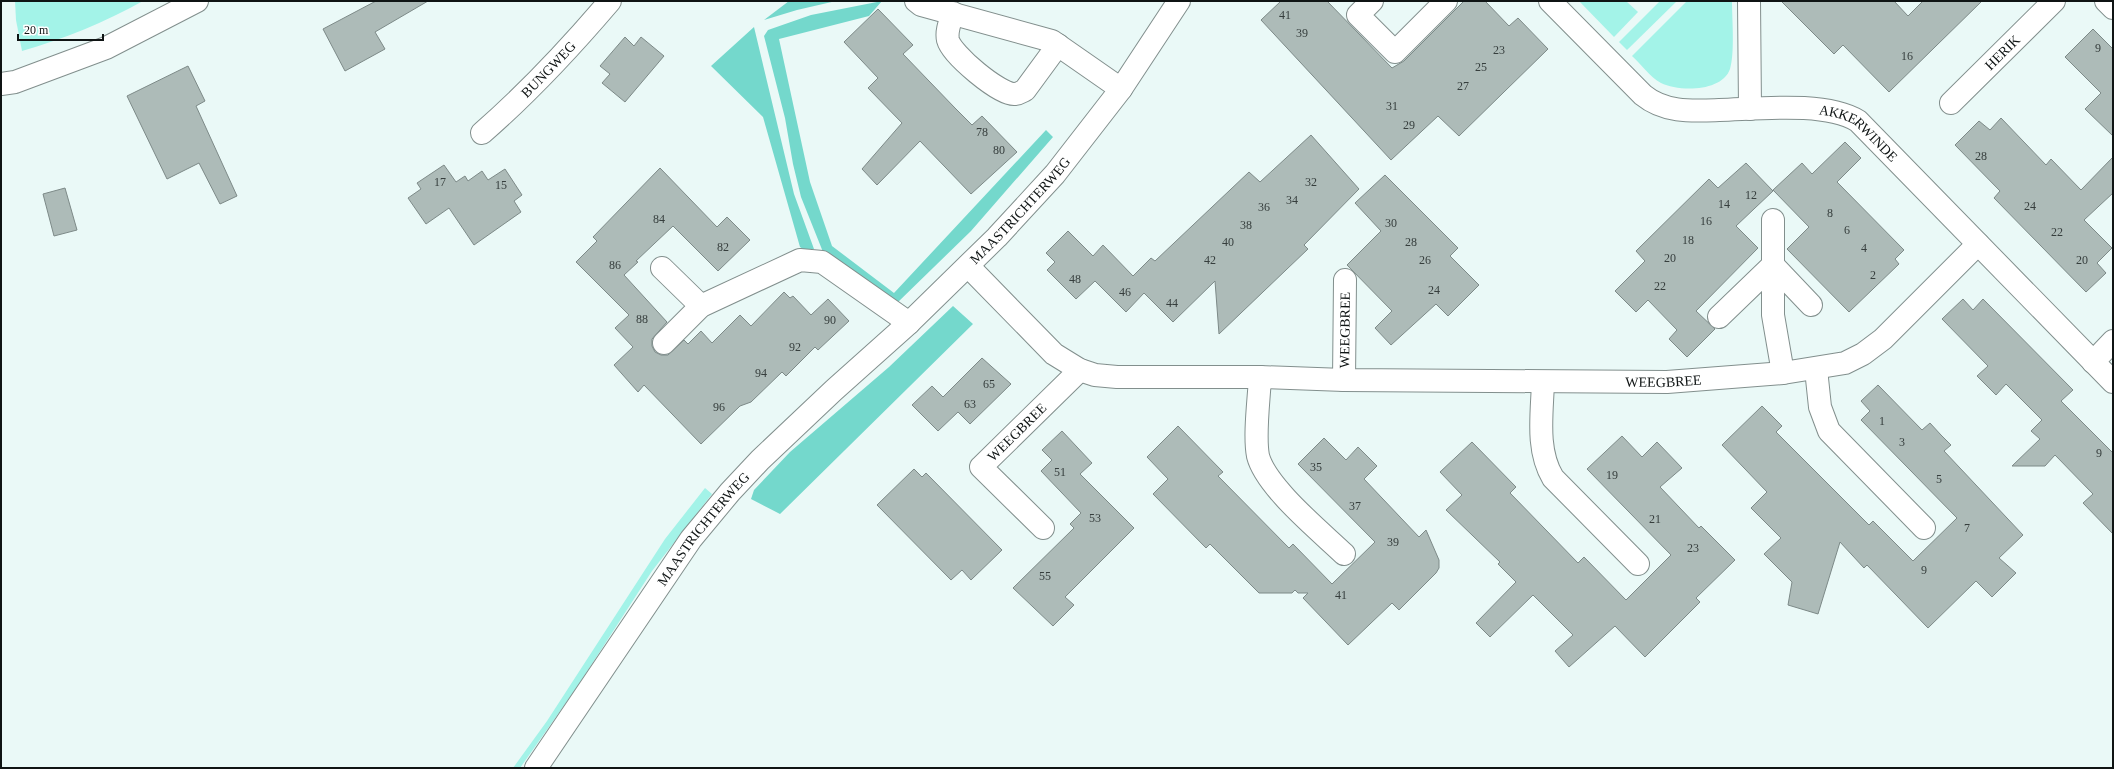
<svg xmlns="http://www.w3.org/2000/svg" width="2114" height="769" font-family="Georgia,serif">
<style>
.green{fill:#a3f3e8}
.forest{fill:#74d8cc}
.building{fill:#adbbb8;stroke:#7d8a88}
.lines{fill:none;stroke-linecap:round;stroke-linejoin:round}
.minor-casing{stroke:#828f8d;stroke-width:24}
.minor{stroke:#fff;stroke-width:22}
.labels{text-anchor:middle;dominant-baseline:central;stroke-width:4;stroke-linejoin:round;paint-order:stroke}
.number-label{font-size:12px;fill:#363e3d}
.street-label{font-size:14px;fill:#0f1414;stroke:#fff}
</style>
<rect width="100%" height="100%" fill="#eaf9f7"/>
<g class="green">
<path d="M15 1H143C105 22 64 39 22 51L16 20Z"/>
<path d="M1579 1H1626L1638 12 1614 37Z"/>
<path d="M1660 1H1677L1627 50 1619 42Z"/>
<path d="M1687 1H1732C1732 19 1735 53 1730 69 1722 92 1679 92 1661 83 1650 77 1641 64 1632 56Z"/>
<path d="M705 488 712 494 652 571 577 687 520 768H513L547 721 665 539Z"/>
</g>
<g class="forest">
<path d="M789 1H836L797 10 764 20Z"/>
<path d="M882 1 869 16 779 39 810 182 832 246 894 293 1046 130 1053 137 971 231 896 304 823 252 801 197 793 164 785 118 764 36 768 30 811 15Z"/>
<path d="M754 27 794 194 814 249H803L800 247 763 117 711 66Z"/>
<path d="M953 306 973 324 780 514 751 499 754 490 790 452 889 367Z"/>
</g>
<g class="building">
<path d="M376 1H428L375 32 385 49 345 71 323 29Z"/>
<path d="M1281 1H1327L1392 68 1404 61 1464 1H1485L1509 26 1518 18 1548 49 1459 136 1438 116 1391 160 1261 20Z"/>
<path d="M1781 1H1894L1908 16 1923 1H1982L1889 92 1843 45 1834 54Z"/>
<path d="M878 9 913 45 903 54 955 108 972 125 982 116 1017 152 971 194 920 141 877 185 862 169 902 123 868 88 878 78 844 42Z"/>
<path d="M2093 29 2113 49V136L2085 109 2101 93 2065 57Z"/>
<path d="M625 37 634 46 641 37 664 56 625 102 602 83 610 74 600 66Z"/>
<path d="M188 66 205 101 196 106 237 196 220 204 199 163 167 179 127 96Z"/>
<path d="M2001 118 2046 165 2051 159 2081 190 2113 157V193L2084 220 2112 248 2097 263 2106 273 2086 292 1994 198 2000 191 1955 145 1979 121 1990 130Z"/>
<path d="M1311 135 1359 189 1304 245 1308 249 1219 334 1215 281 1173 322 1144 293 1126 312 1095 281 1076 299 1047 270 1055 262 1046 253 1068 231 1093 256 1103 245 1133 276 1151 258 1155 261 1249 172 1260 182Z"/>
<path d="M1845 142 1861 158 1837 182 1904 250 1895 259 1899 264 1849 312 1787 249 1809 227 1773 190 1802 163 1812 174Z"/>
<path d="M1746 163 1773 191 1736 226 1758 248 1696 311 1715 329 1687 357 1669 339 1677 330 1648 300 1636 312 1615 291 1645 261 1636 251 1709 179 1718 188Z"/>
<path d="M444 165 456 182 465 176 468 181 482 171 488 180 505 169 522 195 514 201 521 212 474 245 449 208 426 224 408 198 421 189 417 183Z"/>
<path d="M660 168 717 227 727 217 750 240 718 271 673 226 636 261 638 262 624 275 667 322 652 339V346L655 352 661 355H668L684 340 688 344 701 331 712 343 740 315 751 326 784 292 790 298 793 296 811 315 828 299 849 321 818 350 815 347 786 376 782 372 751 402 740 406 701 444 644 385 638 392 614 365 633 347 615 328 629 315 576 262 597 241 593 237Z"/>
<path d="M1385 175 1458 248 1450 256 1479 285 1448 316 1436 304 1391 345 1375 328 1392 311 1347 265 1381 231 1355 203Z"/>
<path d="M65 188 77 230 54 236 43 194Z"/>
<path d="M1963 299 1973 310 1983 299 2073 390 2061 401 2113 453V534L2083 503 2093 494 2055 455 2045 466H2012L2040 439 2031 431 2042 420 2006 384 1996 395 1977 376 1988 366 1942 319Z"/>
<path d="M982 358 1011 384 970 424 958 412 938 431 912 405 932 386 943 397Z"/>
<path d="M1878 385 1922 430 1930 423 1941 435 1951 445 1944 451 2023 535 1999 558 2016 573 1992 597 1976 581 1928 628 1867 565 1864 568 1840 542 1818 614 1788 605 1792 582 1764 554 1781 538 1751 508 1767 492 1722 445 1762 406 1782 426 1776 432 1869 525 1873 521 1913 561 1957 518 1861 420 1870 411 1861 401Z"/>
<path d="M1178 426 1223 472 1218 476 1289 548 1293 544 1332 584 1375 542 1298 464 1324 438 1346 460 1358 447 1377 466 1364 479 1419 537 1426 530 1439 560V568L1436 573 1399 610 1392 603 1348 645 1303 598 1308 593H1298L1295 590 1292 593H1259L1210 544 1206 548 1153 494 1168 479 1147 457Z"/>
<path d="M1062 431 1092 463 1080 474 1134 528 1065 597 1074 605 1053 626 1013 588 1074 528 1070 524 1081 513 1041 471 1052 460 1042 450Z"/>
<path d="M1622 436 1642 457 1657 442 1682 468 1660 487 1699 528 1701 526 1735 560 1696 598 1700 602 1645 657 1615 626 1569 667 1555 651 1573 635 1533 595 1490 637 1476 623 1516 582 1498 564 1500 562 1446 510 1462 495 1440 472 1472 442 1516 487 1510 493 1578 563 1584 557 1626 600 1671 555 1587 469Z"/>
<path d="M914 469 922 477 926 473 1002 550 971 580 962 570 951 580 877 505Z"/>
</g>
<g class="lines">
<g class="minor-casing">
<g id="minor">
<path d="M916 1 921 5 1052 41 1121 89"/>
<path d="M1372 1 1358 15 1395 52 1446 1"/>
<path id="s1" d="M1550 1 1643 95C1665 113 1692 111 1719 110 1758 109 1825 101 1858 121L2113 382"/>
<path d="M1749 1 1750 109"/>
<path d="M2106 1 2113 8"/>
<path d="M953 13C950 22 946 31 948 40 952 55 999 94 1014 94 1019 94 1021 92 1025 90L1058 45"/>
<path d="M1 84 15 82 106 48 197 1"/>
<path id="s2" d="M1951 103 2054 1"/>
<path id="s3" d="M482 133C529 92 570 48 610 1"/>
<path d="M1773 220V315L1783 373"/>
<path id="s4" d="M968 266 1054 354 1080 370 1095 375 1117 377H1260L1344 380 1667 382 1783 373 1845 363 1863 354 1883 339 1978 244"/>
<path d="M662 268 701 306"/>
<path d="M1719 317 1773 265 1811 305"/>
<path d="M664 343 701 306 800 260 822 262 909 323"/>
<path d="M2093 362 2113 341"/>
<path d="M1816 369 1820 407 1829 431 1924 528"/>
<path d="M1260 377C1259 399 1254 435 1258 456 1266 487 1320 531 1344 554"/>
<path id="s5" d="M1344 380 1345 280"/>
<path d="M1543 382C1542 414 1536 450 1553 478L1638 564"/>
<path id="s6" d="M1043 528 981 467 1080 370"/>
<path id="s7" d="M536 768 691 539 730 492 760 460 834 390 909 323 997 237 1055 174 1121 89 1179 1"/>
</g>
</g>
<use href="#minor" class="minor"/>
</g>
<g class="labels">
<g class="number-label">
<text x="1285" y="15">41</text>
<text x="1302" y="33">39</text>
<text x="2098" y="48">9</text>
<text x="1499" y="50">23</text>
<text x="1907" y="56">16</text>
<text x="1481" y="67">25</text>
<text x="1463" y="86">27</text>
<text x="1392" y="106">31</text>
<text x="1409" y="125">29</text>
<text x="982" y="132">78</text>
<text x="999" y="150">80</text>
<text x="1981" y="156">28</text>
<text x="440" y="182">17</text>
<text x="1311" y="182">32</text>
<text x="501" y="185">15</text>
<text x="1751" y="195">12</text>
<text x="1292" y="200">34</text>
<text x="1724" y="204">14</text>
<text x="2030" y="206">24</text>
<text x="1264" y="207">36</text>
<text x="1830" y="213">8</text>
<text x="659" y="219">84</text>
<text x="1706" y="221">16</text>
<text x="1391" y="223">30</text>
<text x="1246" y="225">38</text>
<text x="1847" y="230">6</text>
<text x="2057" y="232">22</text>
<text x="1688" y="240">18</text>
<text x="1228" y="242">40</text>
<text x="1411" y="242">28</text>
<text x="723" y="247">82</text>
<text x="1864" y="248">4</text>
<text x="1670" y="258">20</text>
<text x="1210" y="260">42</text>
<text x="1425" y="260">26</text>
<text x="2082" y="260">20</text>
<text x="615" y="265">86</text>
<text x="1873" y="275">2</text>
<text x="1075" y="279">48</text>
<text x="1660" y="286">22</text>
<text x="1434" y="290">24</text>
<text x="1125" y="292">46</text>
<text x="1172" y="303">44</text>
<text x="642" y="319">88</text>
<text x="830" y="320">90</text>
<text x="795" y="347">92</text>
<text x="761" y="373">94</text>
<text x="989" y="384">65</text>
<text x="970" y="404">63</text>
<text x="719" y="407">96</text>
<text x="1882" y="421">1</text>
<text x="1902" y="442">3</text>
<text x="2099" y="453">9</text>
<text x="1316" y="467">35</text>
<text x="1060" y="472">51</text>
<text x="1612" y="475">19</text>
<text x="1939" y="479">5</text>
<text x="1355" y="506">37</text>
<text x="1095" y="518">53</text>
<text x="1655" y="519">21</text>
<text x="1967" y="528">7</text>
<text x="1393" y="542">39</text>
<text x="1693" y="548">23</text>
<text x="1924" y="570">9</text>
<text x="1045" y="576">55</text>
<text x="1341" y="595">41</text>
</g>
<g class="street-label">
<text stroke="none"><textPath href="#s2" startOffset="72">HERIK</textPath></text>
<text stroke="none"><textPath href="#s3" startOffset="92">BUNGWEG</textPath></text>
<text stroke="none"><textPath href="#s1" startOffset="359">AKKERWINDE</textPath></text>
<text stroke="none"><textPath href="#s7" startOffset="742">MAASTRICHTERWEG</textPath></text>
<text stroke="none"><textPath href="#s5" startOffset="50">WEEGBREE</textPath></text>
<text stroke="none"><textPath href="#s4" startOffset="738">WEEGBREE</textPath></text>
<text stroke="none"><textPath href="#s6" startOffset="137">WEEGBREE</textPath></text>
<text stroke="none"><textPath href="#s7" startOffset="292">MAASTRICHTERWEG</textPath></text>
</g>
</g>
<rect width="2114" height="769" fill="none" stroke="#0f1414" stroke-width="4"/>
<path d="M18 34v6h85v-6" fill="none" stroke="#0f1414" stroke-width="2"/>
<text x="24" y="34" font-size="12" fill="#0f1414" stroke="#ffffff" stroke-width="3" paint-order="stroke">20 m</text>
</svg>
